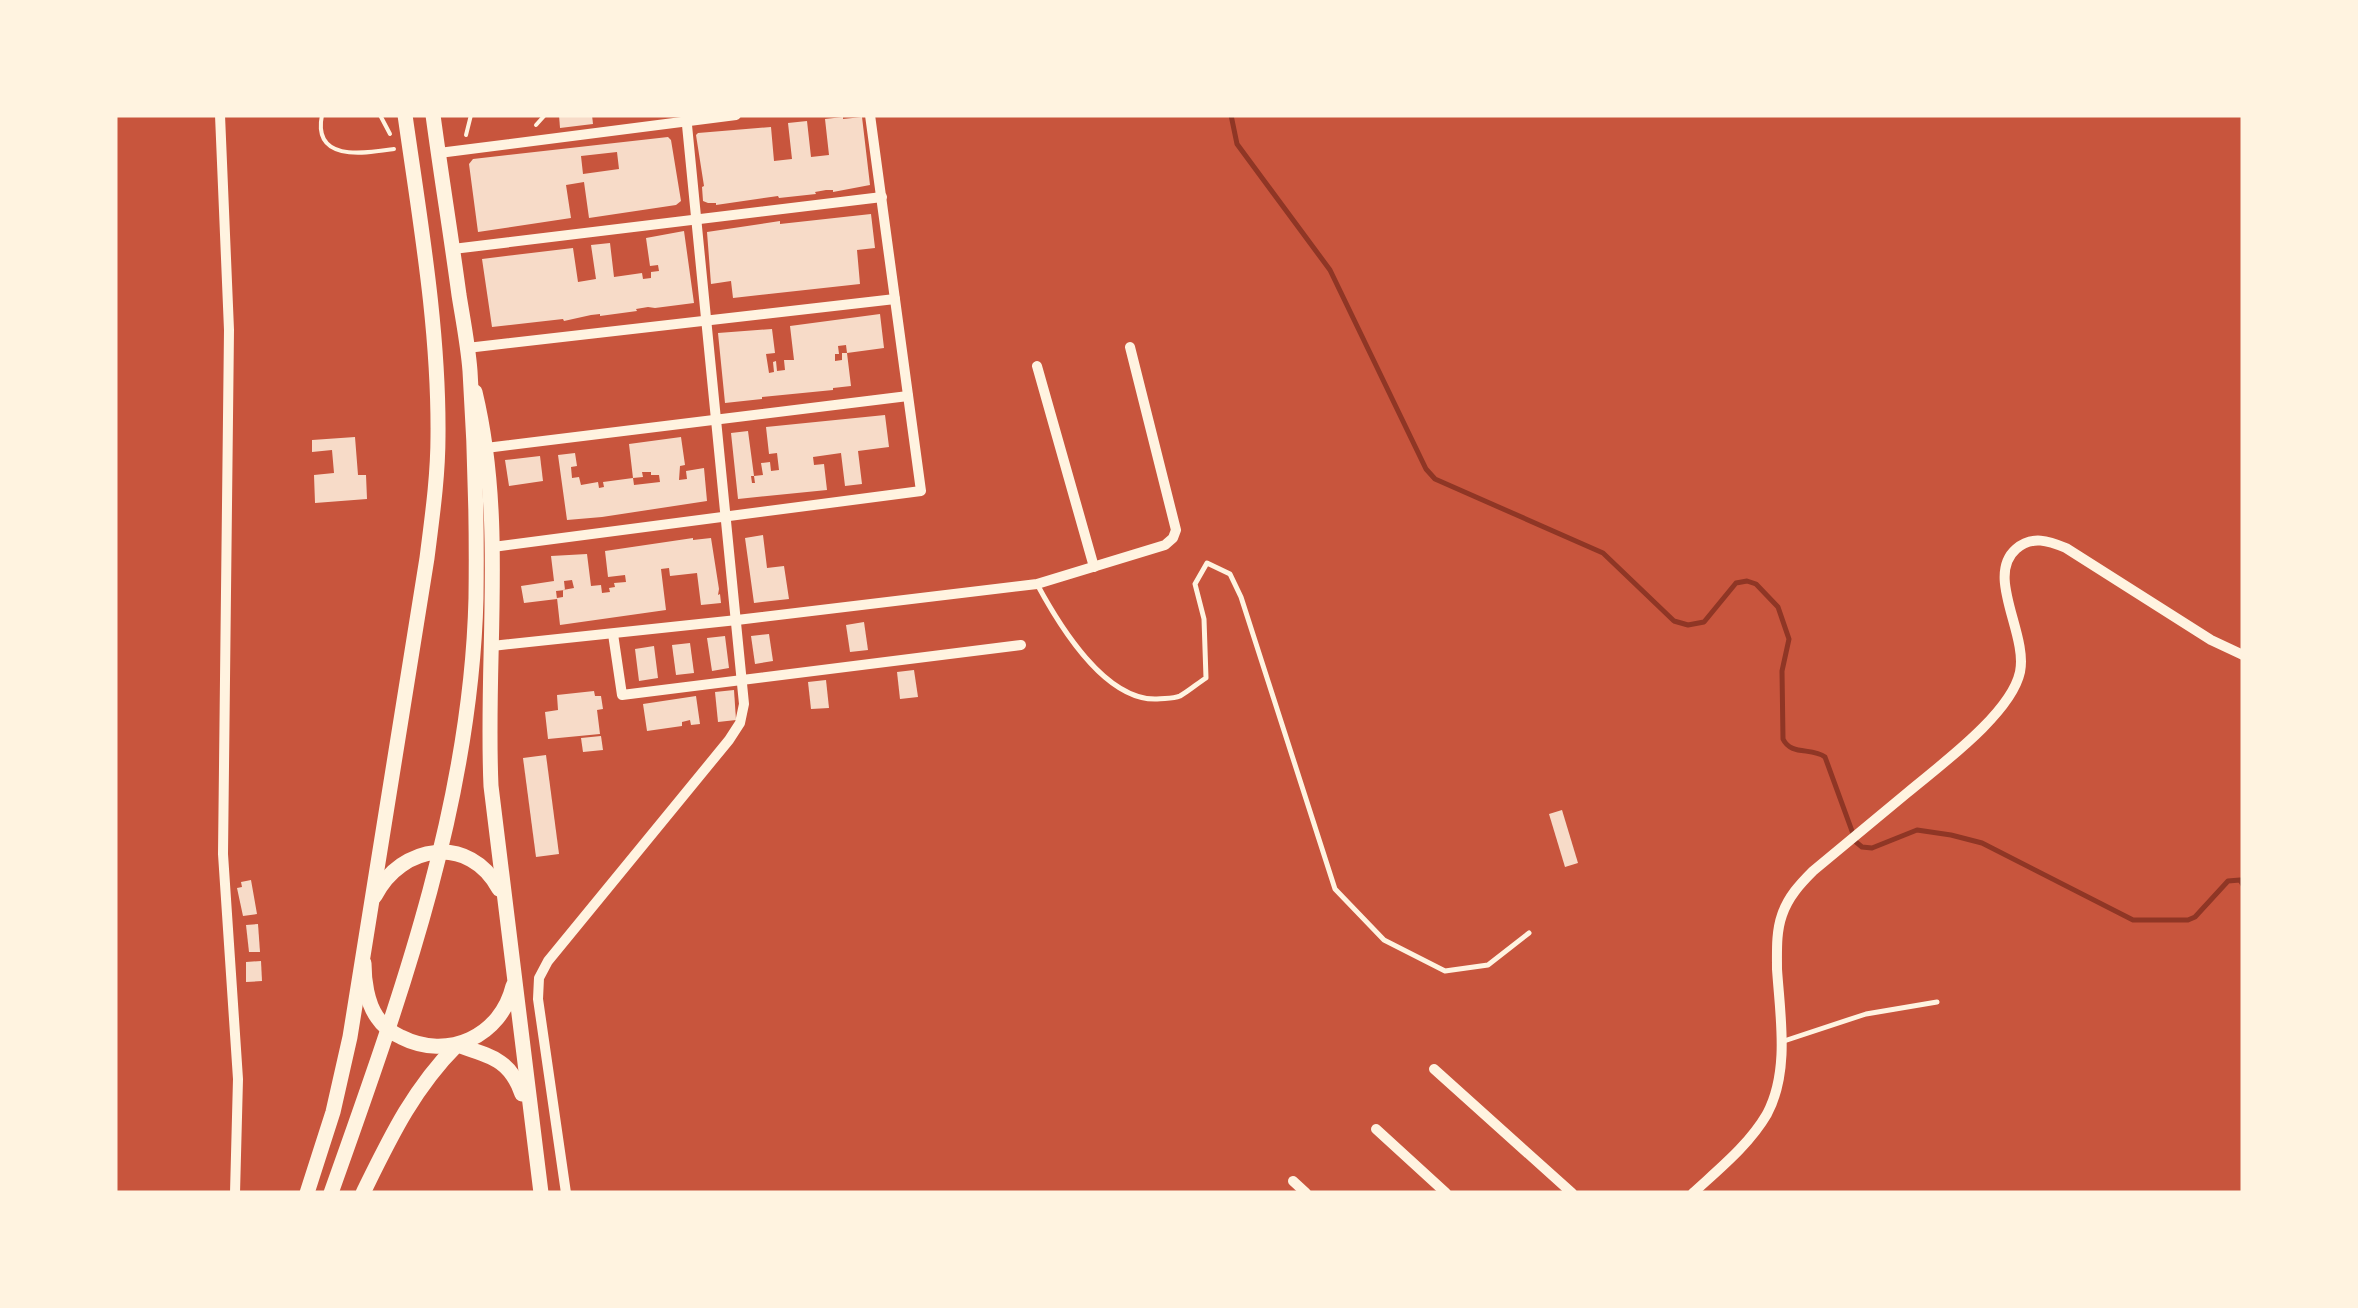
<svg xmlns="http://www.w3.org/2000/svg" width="2358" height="1308" font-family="Spectral,serif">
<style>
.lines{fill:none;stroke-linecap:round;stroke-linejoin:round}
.stream{stroke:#8f3625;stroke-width:5}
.building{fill:#f7dbc8;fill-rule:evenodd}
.path{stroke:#fff3e0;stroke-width:4}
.service{stroke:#fff3e0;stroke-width:5}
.minor{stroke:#fff3e0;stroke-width:10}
.primary{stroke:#fff3e0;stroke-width:15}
.trunk{stroke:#fff3e0;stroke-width:15}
</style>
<rect width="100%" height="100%" fill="#c8553d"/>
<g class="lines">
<path class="stream" d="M1231 115 1237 144 1330 270 1426 469 1435 479 1603 553 1674 621 1688 625 1704 622 1736 583 1747 581 1756 584 1778 607 1789 639 1782 671 1783 739C1791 756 1812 747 1825 757L1856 842 1862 847 1872 848 1917 830 1951 835 1982 843 2133 920H2188L2195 917 2228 881 2240 880 2243 885"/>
</g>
<g class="building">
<path d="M559 115H592L593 124 560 128Z"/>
<path d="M843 117V119L862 117 870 185 833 192V190H826L815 192 816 194 779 198 778 196 716 205V203H708L703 201 702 187 704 186 696 135 698 133 771 127 774 161 792 159 788 123 807 121 811 157 829 155 825 119Z"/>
<path d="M668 137 671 140 681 201 676 205 589 218 584 182 566 185 571 218 478 232 469 164 473 159ZM617 152 619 169 583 174 581 156Z"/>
<path d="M871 214 875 248 857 250 860 284 733 298 731 281 711 284 707 232 780 221V224Z"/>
<path d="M684 231 694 303 655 308 648 307 636 309 637 311 600 316V314L591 315 564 321 563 319 492 327 482 259 573 248 578 282 596 279 591 245 610 243 614 277 642 273 643 279 651 278V272L659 271 658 265 650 266 646 238Z"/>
<path d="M880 314 884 348 847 353 846 345 838 346 839 354H835V361L842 360V353H847L851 386 833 388V390L762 397V399L725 403 718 333 772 329 775 353 766 354 769 373 774 372 773 362 776 361 777 371 785 370 784 360H794L790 326Z"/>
<path d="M885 415 889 447 858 451 862 484 845 486 841 453 813 457 814 465 824 464 827 490 738 499 731 433 748 431 754 476H751L752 483H755L754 476 763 475 761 463 770 462 771 471 779 470 777 453 769 454 766 427Z"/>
<path d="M355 437 358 475H366L367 499 315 503 314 475 334 473 332 450 312 452V440Z"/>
<path d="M681 437 685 465 680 466 679 480 687 479 686 471 704 468 707 501 602 517 567 520 558 455 575 453 577 466 571 467 572 478 579 477 581 485 598 482 599 488 604 487 603 482 633 478 634 485 660 482 659 475H651V472H642L643 477 633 478 629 444Z"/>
<path d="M540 456 543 481 509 486 505 460Z"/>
<path d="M763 535 767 568 784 566 789 599 754 603 745 538Z"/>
<path d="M693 538V540L711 538 719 589 718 595 720 594 721 603 701 605 697 573 670 576 669 568 661 569 666 610 560 625 557 598 563 597V590L574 588 572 580 564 581 565 590 556 591 557 599 524 603 521 586 554 581 551 556 587 554 591 586 601 585 602 593 610 592 609 588 615 587 614 583 626 582 625 575 608 577 605 551Z"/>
<path d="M864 622 868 650 850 652 846 625Z"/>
<path d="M769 634 773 661 755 664 751 636Z"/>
<path d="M725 636 729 668 712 671 707 638Z"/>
<path d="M690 643 694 673 676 675 672 645Z"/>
<path d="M654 646 658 678 639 681 635 649Z"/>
<path d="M914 670 918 697 900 699 897 672Z"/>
<path d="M826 680 829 708 811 709 808 682Z"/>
<path d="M734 690 736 720 718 722 715 692Z"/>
<path d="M594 691 595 696H601L603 709 597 710 600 734 548 739 545 712 558 710 557 695Z"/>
<path d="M696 696 700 724 691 725 690 720 682 722V726L647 731 643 704Z"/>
<path d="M601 736 603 750 583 752 581 738Z"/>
<path d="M546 755 559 854 536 857 523 758Z"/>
<path d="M1562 810 1578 863 1565 867 1549 814Z"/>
<path d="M251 880 257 914 243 916 237 888 242 887 241 882Z"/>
<path d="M258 924 260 952H249L246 925Z"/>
<path d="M261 961 262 981 246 982V962Z"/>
</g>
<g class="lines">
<g class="path">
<path d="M322 115C312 163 366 153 394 149"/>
<path d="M380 115 390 134"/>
<path d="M536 125 545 115"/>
<path d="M466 135 471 115"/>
</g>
<g class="service">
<path d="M1037 584C1059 625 1105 701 1157 699 1165 698 1173 699 1180 696 1189 691 1198 683 1206 678L1204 619 1195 584 1207 563 1230 574 1241 597 1335 889 1384 940 1445 971 1488 965 1529 933"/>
<path d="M1784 1041 1866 1014 1937 1002"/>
</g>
<g class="minor">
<path d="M220 115 229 330 223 854 238 1079 235 1193"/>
<path d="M439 153 736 115"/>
<path d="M453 249 882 197"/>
<path d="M467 348 895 299"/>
<path d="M1037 366 1094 567"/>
<path d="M486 448 908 396"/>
<path d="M493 547 921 491 870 115"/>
<path d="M613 634 622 695 1021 645"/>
<path d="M492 646 737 620 1037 584 1165 545 1173 538 1176 530 1130 347"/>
<path d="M1434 1069 1572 1193"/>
<path d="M1376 1129 1446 1193"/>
<path d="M1293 1181 1306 1193"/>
<path d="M566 1193 538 999 539 978 548 961 729 740 740 723 744 704 686 115"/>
<path d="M1693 1193C1719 1169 1749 1145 1767 1114 1790 1071 1780 1015 1777 969 1777 951 1776 932 1782 915 1788 897 1800 884 1813 871 1844 845 1876 819 1907 793 1939 766 2011 714 2020 672 2028 634 1985 576 2016 549 2032 535 2049 541 2066 548L2211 640 2243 655"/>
</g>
<g class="primary">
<path d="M475 392C506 521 485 655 491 786L541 1193"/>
<path d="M375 896C401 844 470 834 499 889"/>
<path d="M364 963C364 980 367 1003 377 1017 383 1026 392 1033 401 1037 448 1061 501 1036 513 986"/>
<path d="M457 1045C490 1056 510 1059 522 1094"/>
</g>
<g class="trunk">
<path d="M307 1193 333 1112 350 1037 427 558C432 518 438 477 438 436 439 328 420 221 405 115"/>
<path d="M331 1193C399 1001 471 805 476 598 477 523 475 446 470 371 468 345 463 320 459 295 451 235 441 175 433 115"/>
<path d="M363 1193C390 1138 413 1089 457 1045"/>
</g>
</g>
<rect width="2358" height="1308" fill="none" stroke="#fff3e0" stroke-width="235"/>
</svg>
